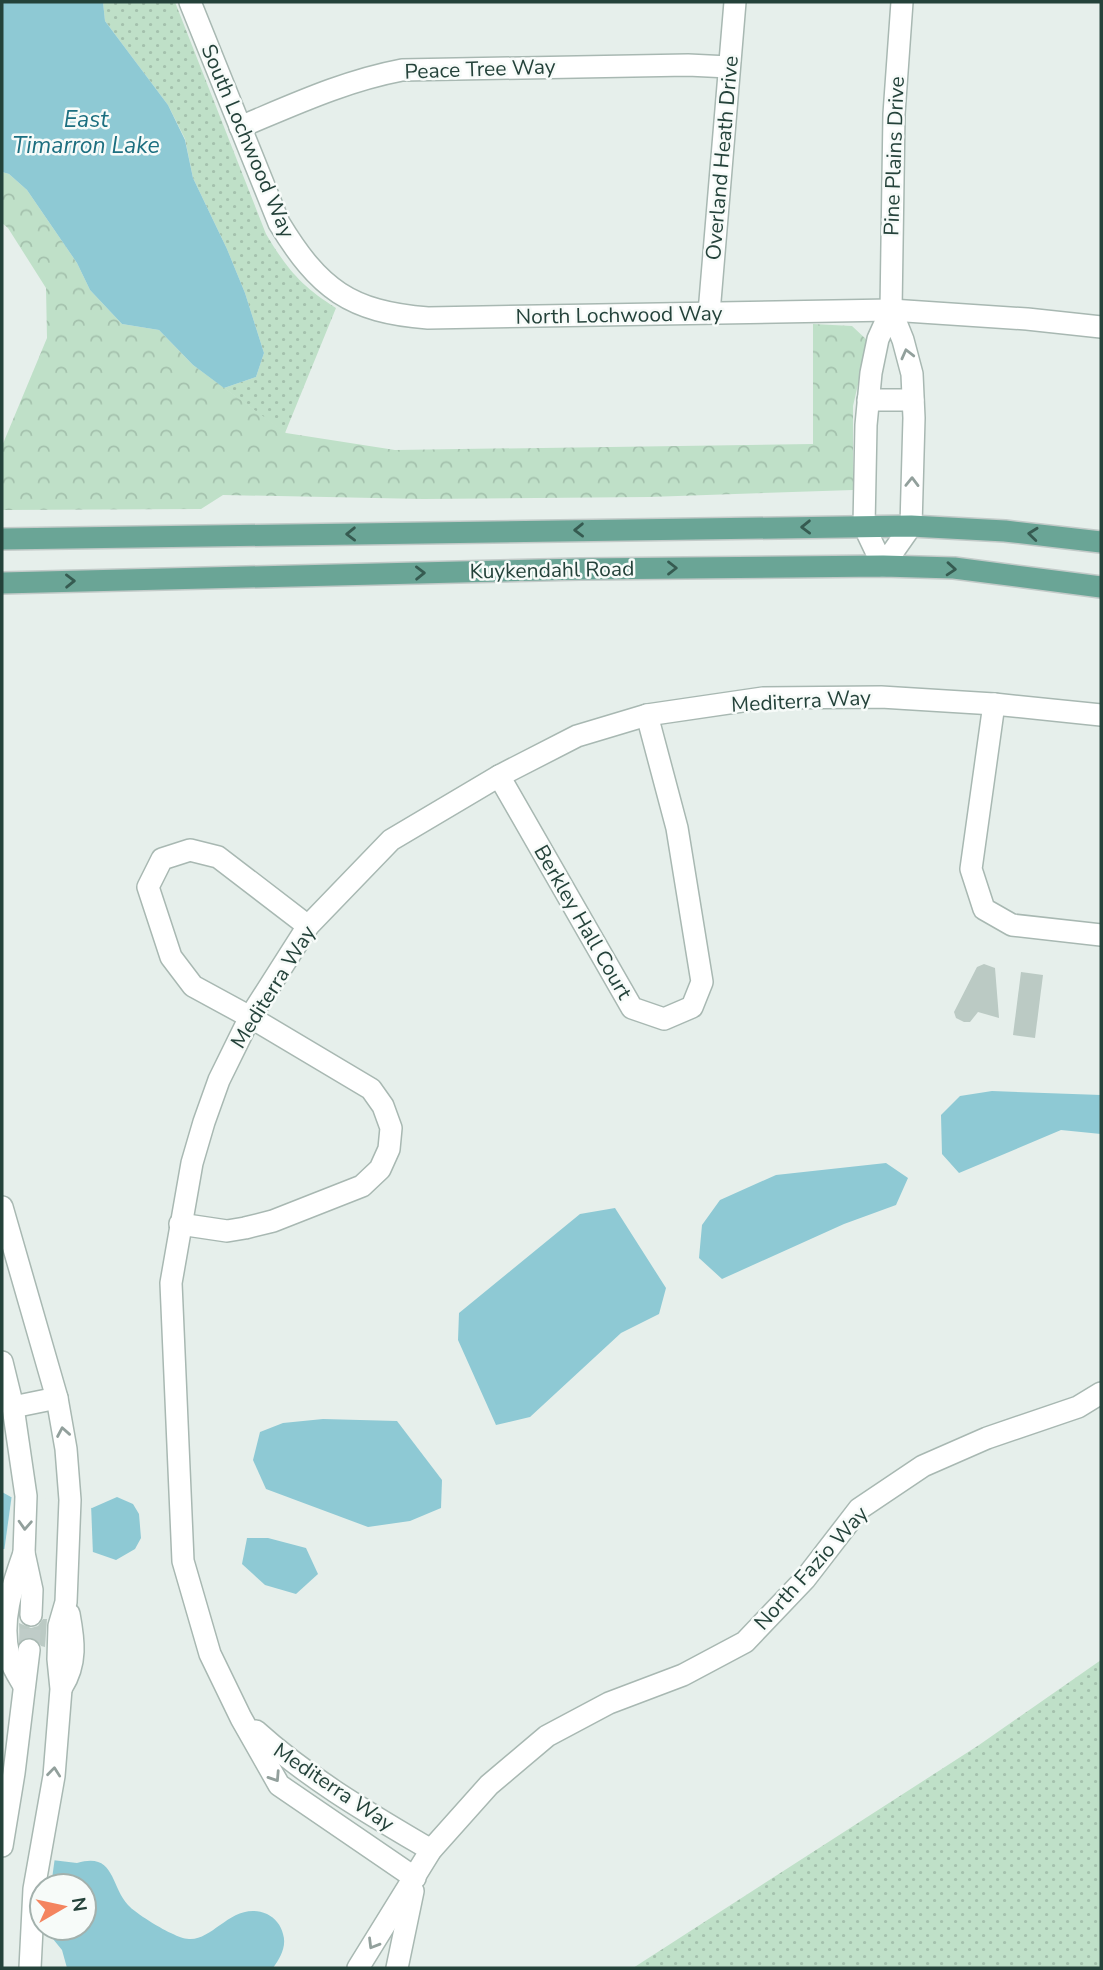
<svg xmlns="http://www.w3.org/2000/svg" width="1103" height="1970" font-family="'Nunito Sans',sans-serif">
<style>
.grass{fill:url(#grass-dots)}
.forest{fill:url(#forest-crowns)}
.water{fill:#8ec9d4}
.pier{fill:#e6efeb}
.building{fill:#bbcac4}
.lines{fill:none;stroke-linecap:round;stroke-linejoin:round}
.minor-tunnel{stroke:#bfccc8;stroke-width:21;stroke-dasharray:21 10;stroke-linecap:butt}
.minor-casing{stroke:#a8b8b2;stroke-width:24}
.major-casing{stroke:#c2cac8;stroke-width:24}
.minor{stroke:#fff;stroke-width:21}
.major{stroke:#6aa596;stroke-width:21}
.oneway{stroke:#92a09c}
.oneway2{stroke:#365b51}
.labels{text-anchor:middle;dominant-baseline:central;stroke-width:5;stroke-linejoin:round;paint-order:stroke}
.street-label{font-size:21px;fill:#24423a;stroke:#f7fbf9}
.water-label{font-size:23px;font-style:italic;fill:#1c6f80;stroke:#f7fbf9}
</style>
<defs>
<pattern id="grass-dots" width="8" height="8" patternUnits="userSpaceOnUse" patternTransform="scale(1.75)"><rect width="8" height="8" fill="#bfe0c8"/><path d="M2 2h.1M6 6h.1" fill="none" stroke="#a4c1ad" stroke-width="1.8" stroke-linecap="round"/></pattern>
<pattern id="forest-crowns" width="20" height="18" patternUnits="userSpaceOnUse" patternTransform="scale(1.75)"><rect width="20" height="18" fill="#bfe0c8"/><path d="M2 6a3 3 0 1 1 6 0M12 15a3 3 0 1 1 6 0" fill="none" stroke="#a4c1ad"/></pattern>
</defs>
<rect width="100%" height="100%" fill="#e6efeb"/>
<g class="grass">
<path d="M103 2H175L266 234C287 269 301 286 336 308L285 433 224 388 256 377 264 353 245 293 227 249 193 178 185 139 168 105 105 21Z"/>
<path d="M1101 1660V1968H633L979 1745Z"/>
</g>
<path class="forest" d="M2 172 9 174 27 190 77 263 90 290 122 324 159 330 193 365 286 433 395 450 813 444V324L852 326 868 341 853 406V490L649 497 423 499 223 495 201 509 2 510V446L47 338 46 288 8 228 2 223Z"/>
<g class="water">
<path d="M2 2H103L105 21 168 105 185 140 193 178 227 249 245 293 264 353 256 377 224 388 193 365 159 330 122 324 90 290 77 263 27 190 9 174 2 172Z"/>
<path d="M992 1091 1101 1095V1134L1061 1130 959 1173 942 1154 941 1115 960 1096Z"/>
<path d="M886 1163 908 1178 896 1205 844 1224 722 1279 699 1258 702 1225 720 1200 776 1175Z"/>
<path d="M615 1208 666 1288 659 1314 621 1333 530 1417 496 1425 458 1340 459 1313 580 1214Z"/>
<path d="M323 1419 397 1421 442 1480 441 1508 410 1521 368 1527 266 1489 253 1460 260 1432 283 1423Z"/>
<path d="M2 1492 11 1497 92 1508 117 1497 133 1504 139 1514 141 1538 135 1549 116 1560 93 1552 2 1549Z"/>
<path d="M247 1538H268L306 1548 318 1574 296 1594 265 1585 242 1564Z"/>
<path d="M2 1854 77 1863C115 1852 110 1885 128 1905 135 1913 163 1930 173 1934 177 1936 184 1939 189 1939 214 1941 233 1900 267 1914 275 1918 281 1925 283 1934 287 1946 280 1959 273 1968H67L62 1950 44 1928H84V1886H42Z"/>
</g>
<g class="pier">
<path d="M12 1494 91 1504 93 1555 4 1552Z"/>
<path d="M2 1850 55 1857 51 1886H42V1928H46V1933L2 1917Z"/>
</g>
<g class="building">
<path d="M984 964 995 968 999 1018 978 1012 970 1022H964L956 1018 954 1012 977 967Z"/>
<path d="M1021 972 1043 975 1035 1038 1013 1035Z"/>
<path d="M43 1619H47L45 1647 41 1646 37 1640 31 1637 20 1641 19 1623 31 1628 38 1626Z"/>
</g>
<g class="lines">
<path class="minor-tunnel" d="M29 1650 31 1615"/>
<g class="minor-casing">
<g id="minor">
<path d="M190 2 279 223C319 289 350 312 428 318L891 310 1027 319 1101 327"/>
<path d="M240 127C293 105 344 81 402 70L688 65 729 67"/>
<path d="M891 310 878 339 871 373 866 425 864 526 883 566 911 526 914 418 912 374 903 340 891 310 894 114 902 2"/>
<path d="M709 313 735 2"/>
<path d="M868 400H913"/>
<path d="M994 704 971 869 984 909 1012 925 1101 935"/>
<path d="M499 776 632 1008 664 1019 692 1007 702 982 677 828 647 715"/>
<path d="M2 1207 57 1398 66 1449 70 1500 66 1602 59 1626 58 1659 61 1689 54 1776 34 1889 30 1968"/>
<path d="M180 1224 227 1231 245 1228 273 1221 362 1186 380 1169 389 1149 391 1128 383 1106 371 1089 250 1017 193 986 171 957 148 887 162 859 190 850 218 857 308 926"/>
<path d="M2 1362 13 1407 26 1496 24 1553 32 1590 31 1615"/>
<path d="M13 1407 57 1398"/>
<path d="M24 1553C12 1587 0 1621 9 1656 12 1667 19 1677 24 1686"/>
<path d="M62 1687C77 1663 74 1641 69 1614"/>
<path d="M256 1731C309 1779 370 1814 431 1850"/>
<path d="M2 1846 14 1773 29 1650"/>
<path d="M415 1878 279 1785 241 1718 210 1654 183 1561 171 1283 192 1163 204 1122 219 1080 250 1017 308 926 391 840 499 776 577 736 647 715 763 698 881 697 994 704 1101 715"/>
<path d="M358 1968 431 1850 489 1785 547 1736 609 1703 683 1675 745 1642 805 1579 859 1509 923 1466 987 1438 1078 1407 1101 1393"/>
<path d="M397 1968 413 1891"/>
</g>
</g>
<g class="major-casing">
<g id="major">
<path d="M2 539 911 526 1005 531 1101 542"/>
<path d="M2 583 581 569 883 566 954 568 1101 587"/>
</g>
</g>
<use href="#minor" class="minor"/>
<use href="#major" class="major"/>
</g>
<defs><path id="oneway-chevron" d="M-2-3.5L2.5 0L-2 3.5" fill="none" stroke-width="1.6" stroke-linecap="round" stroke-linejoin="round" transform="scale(1.75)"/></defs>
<g class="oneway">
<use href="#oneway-chevron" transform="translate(907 354) rotate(-104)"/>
<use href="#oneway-chevron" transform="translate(912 482) rotate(-89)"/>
<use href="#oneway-chevron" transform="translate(63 1432) rotate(-100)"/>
<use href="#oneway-chevron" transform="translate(25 1525) rotate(93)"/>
<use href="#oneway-chevron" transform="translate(54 1772) rotate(-84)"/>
<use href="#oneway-chevron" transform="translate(275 1777) rotate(57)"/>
<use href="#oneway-chevron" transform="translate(373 1944) rotate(121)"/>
</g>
<g class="oneway2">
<use href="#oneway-chevron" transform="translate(806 527) rotate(179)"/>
<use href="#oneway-chevron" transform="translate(579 530) rotate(179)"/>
<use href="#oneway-chevron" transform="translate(351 534) rotate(179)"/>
<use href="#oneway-chevron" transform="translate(1033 534) rotate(-174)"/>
<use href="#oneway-chevron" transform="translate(672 568)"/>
<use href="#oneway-chevron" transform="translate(951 569) rotate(4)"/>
<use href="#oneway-chevron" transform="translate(420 573) rotate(-1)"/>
<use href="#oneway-chevron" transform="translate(70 581) rotate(-1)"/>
</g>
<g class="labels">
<g class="street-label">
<text transform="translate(480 69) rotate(-2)">Peace Tree Way</text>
<text transform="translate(248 141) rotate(67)">South Lochwood Way</text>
<text transform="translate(894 156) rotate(-88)">Pine Plains Drive</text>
<text transform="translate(722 158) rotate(-85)">Overland Heath Drive</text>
<text transform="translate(619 315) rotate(-1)">North Lochwood Way</text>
<text transform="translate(552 570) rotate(-1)">Kuykendahl Road</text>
<text transform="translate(801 701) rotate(-3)">Mediterra Way</text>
<text transform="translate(583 922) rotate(60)">Berkley Hall Court</text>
<text transform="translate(273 987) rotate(-58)">Mediterra Way</text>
<text transform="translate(811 1568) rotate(-48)">North Fazio Way</text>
<text transform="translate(334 1787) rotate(34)">Mediterra Way</text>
</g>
<g class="water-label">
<text x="86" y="119">East<tspan x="86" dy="26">Timarron Lake</tspan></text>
</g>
</g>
<rect width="1103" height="1970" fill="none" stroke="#24423a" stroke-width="7"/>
<g transform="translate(63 1907) rotate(81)"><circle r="33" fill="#f7fbf9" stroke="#a3b1ad" stroke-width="2"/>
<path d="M0-5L12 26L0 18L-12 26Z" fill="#f4845f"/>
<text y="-10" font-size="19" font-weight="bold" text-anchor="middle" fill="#24423a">N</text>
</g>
</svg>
